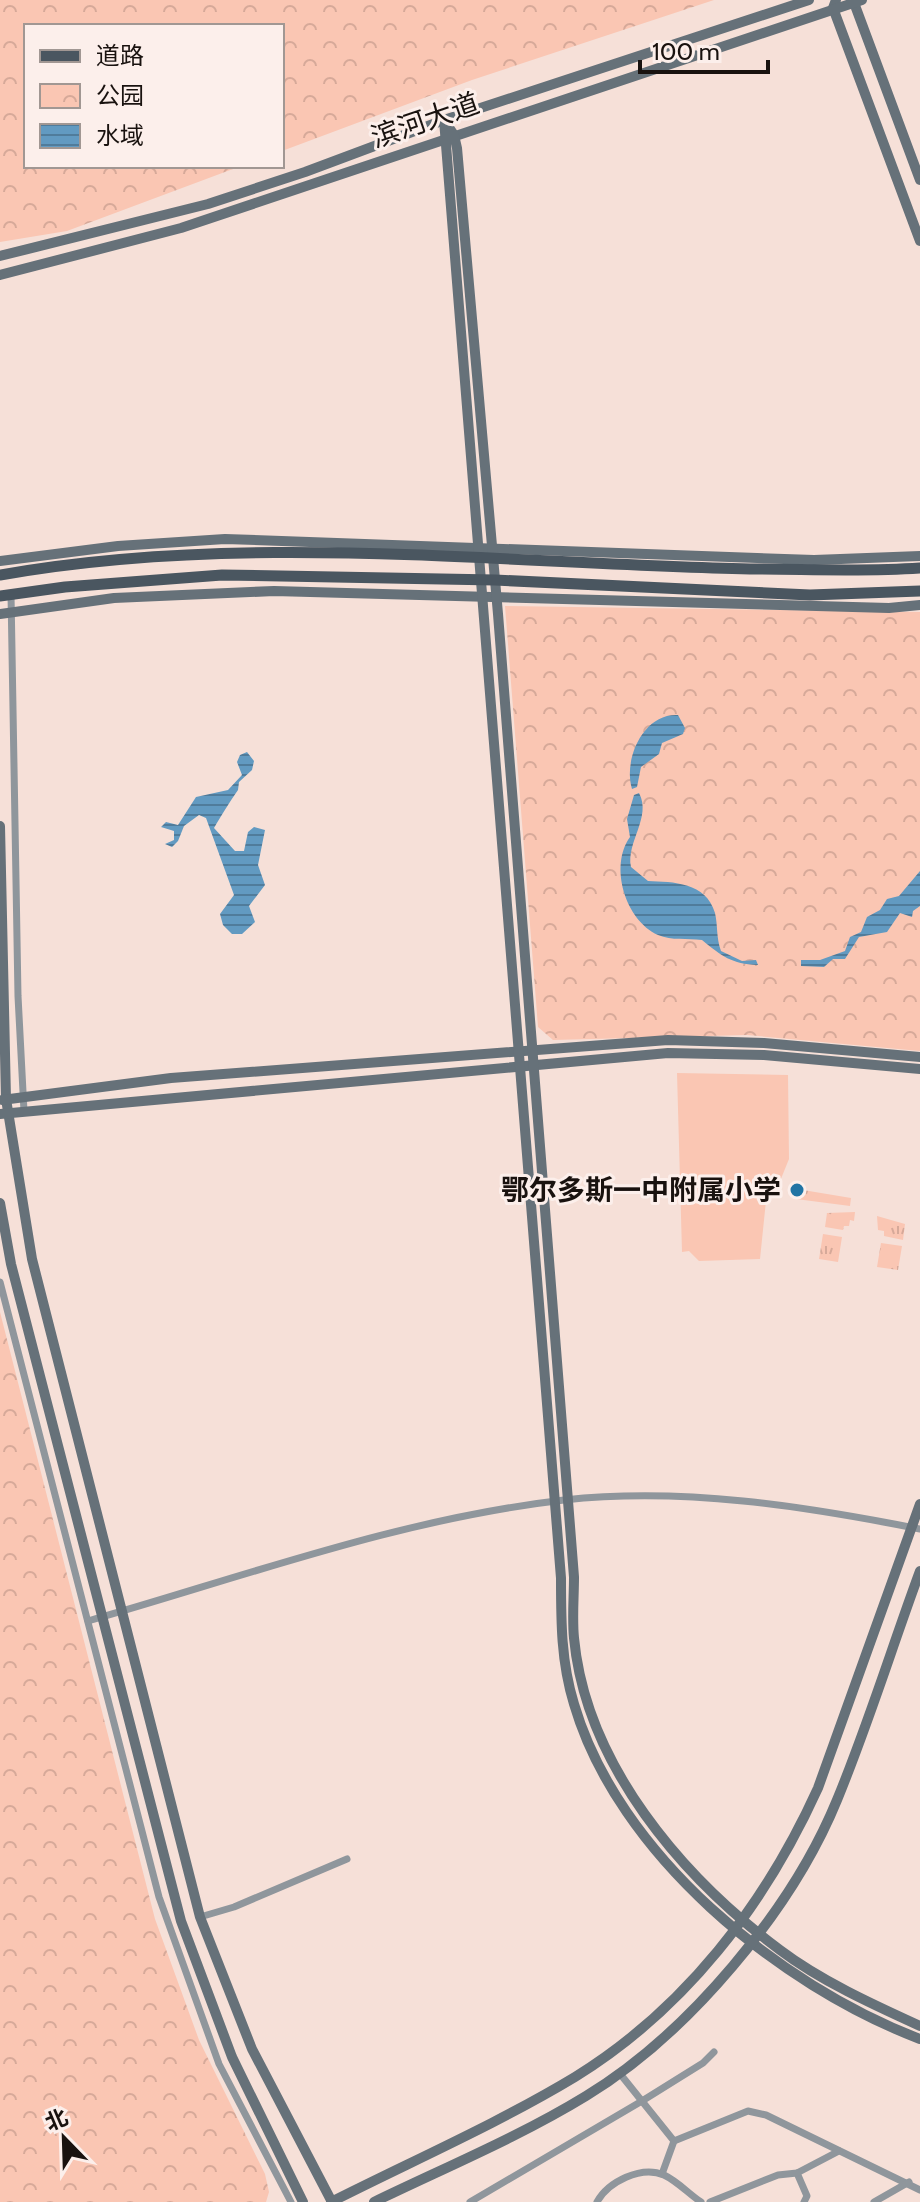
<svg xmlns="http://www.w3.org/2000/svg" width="920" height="2202" font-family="Cabin,'Noto Sans SC',sans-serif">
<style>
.grass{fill:url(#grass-tufts)}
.park{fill:url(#park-crowns)}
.garden{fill:#fac6b3}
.water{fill:url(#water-rules)}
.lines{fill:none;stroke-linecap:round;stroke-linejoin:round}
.street{stroke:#8f969c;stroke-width:7}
.secondary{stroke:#667179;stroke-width:10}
.primary{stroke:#4a5660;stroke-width:11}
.poi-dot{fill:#2174a4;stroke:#fcefeb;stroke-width:3}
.labels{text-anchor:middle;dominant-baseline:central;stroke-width:6;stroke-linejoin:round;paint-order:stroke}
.street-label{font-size:28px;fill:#19120f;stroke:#fcefeb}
.poi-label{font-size:28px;font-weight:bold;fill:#19120f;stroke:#fcefeb;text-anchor:end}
</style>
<defs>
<pattern id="grass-tufts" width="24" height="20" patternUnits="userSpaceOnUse" patternTransform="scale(2)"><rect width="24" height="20" fill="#fac6b3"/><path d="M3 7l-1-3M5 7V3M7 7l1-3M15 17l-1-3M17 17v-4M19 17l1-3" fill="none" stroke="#d6a999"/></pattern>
<pattern id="park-crowns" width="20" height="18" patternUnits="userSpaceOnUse" patternTransform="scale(2)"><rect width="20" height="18" fill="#fac6b3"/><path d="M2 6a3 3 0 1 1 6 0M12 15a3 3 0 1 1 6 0" fill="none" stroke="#d6a999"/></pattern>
<pattern id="water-rules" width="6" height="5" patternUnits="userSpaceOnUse" patternTransform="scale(2)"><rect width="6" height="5" fill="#629ac1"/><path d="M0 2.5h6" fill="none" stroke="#507c9b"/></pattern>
</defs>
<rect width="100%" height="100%" fill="#f6e0d8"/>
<g class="grass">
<path d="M797 1189 851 1198 850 1206 796 1199Z"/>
<path d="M855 1212 854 1221 850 1220 849 1226H844L843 1230 825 1227 827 1213Z"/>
<path d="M877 1216 905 1224 903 1240 884 1236V1231L878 1230Z"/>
<path d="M823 1234 842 1237 838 1262 819 1259Z"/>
<path d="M881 1243 902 1246 898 1270 877 1267Z"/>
</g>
<g class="park">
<path d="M0 0H714L472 80 282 151V26H26V166H241L67 231 0 242Z"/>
<path d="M505 606 920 612V1051L747 1035 553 1040 538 1027Z"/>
<path d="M0 1312 155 1919 199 2040 265 2174 269 2192 266 2202H0Z"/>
</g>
<path class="garden" d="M677 1073 788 1075 789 1159 776 1191H767L760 1259 699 1261 689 1251 682 1252Z"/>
<g class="water">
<path d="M678 715 685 728 683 734 662 743 659 754 641 767 637 787 632 789C623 760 643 713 678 715Z"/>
<path d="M247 752 254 761 252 770 239 782 238 790C229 803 223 813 214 828L235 851H244L248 832 254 827 265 830 258 865 265 885 249 906 255 922 242 934H232L223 925 220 914 234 895 206 818 199 815 184 826 178 841 172 847 165 844 174 840V831L161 827 166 822 178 825 196 797 228 790 242 775 237 762 240 755Z"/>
<path d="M639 793C652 817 626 842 631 867L648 881C673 882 706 882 715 913 718 926 716 937 721 951L742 961 756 960 758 965C731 964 722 956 702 940 687 938 672 941 658 935 625 920 609 866 630 837L627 819 634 795Z"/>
<path d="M920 871V906L913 911 912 917 900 913 887 932 859 937 845 959H833L824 967 801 966V960H820L845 951 850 937 861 932 867 917 880 910 887 899 899 896Z"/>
</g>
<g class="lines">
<g class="street">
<path d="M11 594 18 996 24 1111"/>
<path d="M0 1282 159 1897 219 2064 291 2202"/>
<path d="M88 1621C246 1576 400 1519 564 1500 684 1487 803 1506 920 1529"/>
<path d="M200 1917 234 1907 347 1859"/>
<path d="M617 2074 621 2075 674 2141"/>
<path d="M797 2173 807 2196 804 2202"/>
<path d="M662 2174 674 2141 748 2111 766 2115 920 2190"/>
<path d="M470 2202 642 2101 703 2063 714 2052"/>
<path d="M597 2202C608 2182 641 2165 664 2175 677 2181 689 2194 701 2202"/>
<path d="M710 2202 778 2175 797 2173 839 2151"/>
<path d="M874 2202 909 2182"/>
</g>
<g class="secondary">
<path d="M836 0 833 8 920 241"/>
<path d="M853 0 920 180"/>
<path d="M0 256 208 204 305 172 444 120 809 0"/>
<path d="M0 275 181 228 862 0"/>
<path d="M0 561 118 546 225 539 814 560 920 556"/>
<path d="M0 614 114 598 274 591 889 608 920 605"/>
<path d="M0 826 6 1099 32 1259 200 1917 252 2049 332 2202"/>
<path d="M2 1100 171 1078 668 1040 764 1043 920 1057"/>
<path d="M0 1114 668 1053 764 1055 920 1069"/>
<path d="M0 1203 11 1264 181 1921 232 2057 303 2202"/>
<path d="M920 2026C874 2005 821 1981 780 1950 682 1877 586 1765 574 1638 572 1618 574 1597 574 1577L498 614 457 148 454 135 444 120 561 1578C561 1621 561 1662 574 1704 618 1854 778 1985 920 2039"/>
<path d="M331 2202C412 2161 497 2124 575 2077 685 2009 765 1905 818 1788L920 1504"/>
<path d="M374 2202C444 2168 519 2137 586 2096 688 2034 792 1910 837 1800 868 1725 892 1647 920 1571"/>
</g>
<g class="primary">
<path d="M0 575C248 531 501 564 750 569 807 569 863 572 920 568"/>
<path d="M0 596 65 587 222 575 495 580 810 595 920 591"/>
</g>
</g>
<circle class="poi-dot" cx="797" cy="1190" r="8"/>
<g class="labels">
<g class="street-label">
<text transform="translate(425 120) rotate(-19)">滨河大道</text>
</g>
<g class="poi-label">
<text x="781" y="1190">鄂尔多斯一中附属小学</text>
</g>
</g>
<rect x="24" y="24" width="260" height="144" fill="#fcefeb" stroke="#a19793" stroke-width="2"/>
<rect x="40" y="50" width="40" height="12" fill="#4a5660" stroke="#a19793" stroke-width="2"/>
<text x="96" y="64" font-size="24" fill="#19120f">道路</text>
<rect x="40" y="84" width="40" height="24" fill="url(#park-crowns)" stroke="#a19793" stroke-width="2"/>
<text x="96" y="104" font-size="24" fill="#19120f">公园</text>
<rect x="40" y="124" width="40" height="24" fill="url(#water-rules)" stroke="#a19793" stroke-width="2"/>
<text x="96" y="144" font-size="24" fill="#19120f">水域</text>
<g transform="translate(64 2138) rotate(337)" stroke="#fcefeb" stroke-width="6" paint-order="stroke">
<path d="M0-6L14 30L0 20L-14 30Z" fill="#19120f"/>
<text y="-12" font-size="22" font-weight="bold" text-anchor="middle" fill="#19120f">北</text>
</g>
<path d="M640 60v12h128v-12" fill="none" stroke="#19120f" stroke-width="4"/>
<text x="652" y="60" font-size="24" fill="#19120f" stroke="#fcefeb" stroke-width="6" paint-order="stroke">100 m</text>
</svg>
